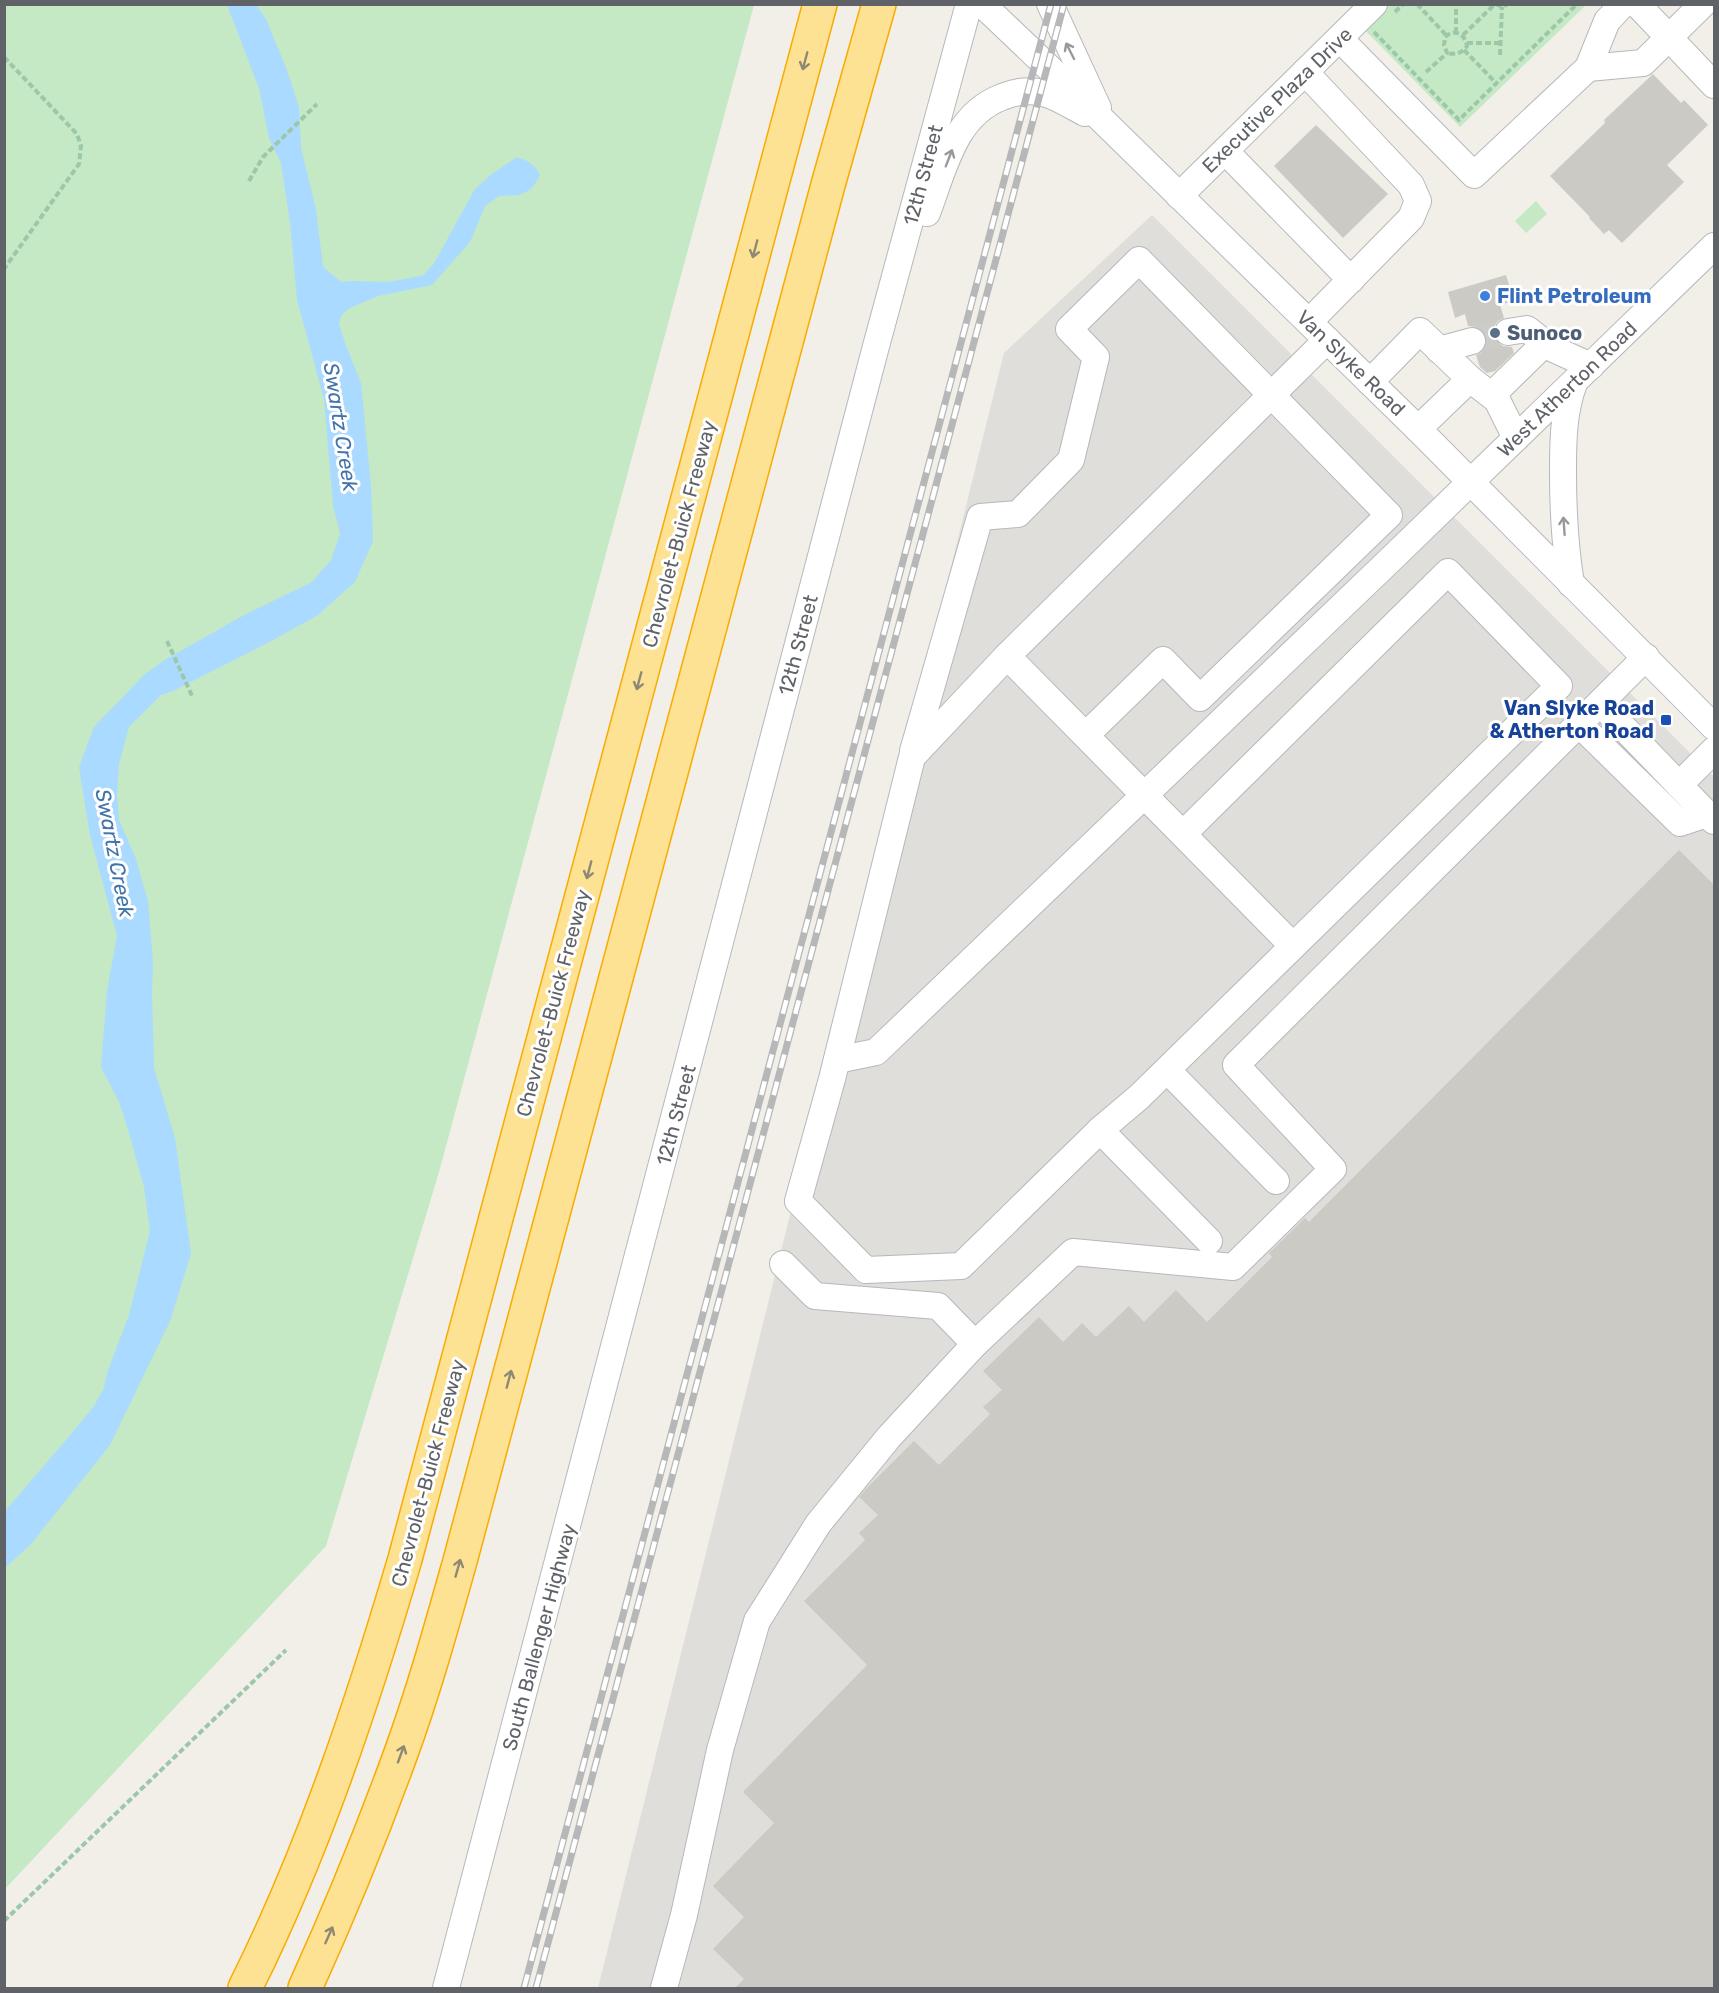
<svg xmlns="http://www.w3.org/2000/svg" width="1719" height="1993" font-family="Rubik,sans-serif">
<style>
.industrial{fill:#e0deda}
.green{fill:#c5e8c5}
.water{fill:#aadaff}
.building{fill:#cccac5}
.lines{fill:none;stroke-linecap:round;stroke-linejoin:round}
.minor-tunnel{stroke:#ccccc8;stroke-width:26;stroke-dasharray:26 13;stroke-linecap:butt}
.minor-casing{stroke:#b5b8bc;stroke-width:28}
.highway-casing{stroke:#f9ab00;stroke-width:36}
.path{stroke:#9cc7a9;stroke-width:4;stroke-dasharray:6 3;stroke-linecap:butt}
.minor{stroke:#fff;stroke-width:26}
.highway{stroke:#fde293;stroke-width:33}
.rail-casing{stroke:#b6b7b8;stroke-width:7}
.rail{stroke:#fff;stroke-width:4.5;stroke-dasharray:14;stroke-linecap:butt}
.oneway{stroke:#979a9d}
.oneway2{stroke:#8e8975}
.shop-dot{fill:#3f7fe0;stroke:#fff;stroke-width:2}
.service-dot{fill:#5c6f8a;stroke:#fff;stroke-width:2}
.transit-dot{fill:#1a4fb4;stroke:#fff;stroke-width:2}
.labels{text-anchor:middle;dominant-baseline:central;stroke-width:6;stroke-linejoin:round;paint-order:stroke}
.street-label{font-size:20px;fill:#5f6368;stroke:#fff}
.shop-label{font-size:20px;font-weight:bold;fill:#366cbe;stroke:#fff;text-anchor:start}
.service-label{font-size:20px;font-weight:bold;fill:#4e5e75;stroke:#fff;text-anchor:start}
.transit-label{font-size:20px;font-weight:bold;fill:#164399;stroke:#fff;text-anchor:end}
.water-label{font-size:21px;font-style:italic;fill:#4174aa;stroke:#fff}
</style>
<rect width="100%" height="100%" fill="#f1efe8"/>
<path class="industrial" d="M1152 215 1714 777V1988H598L1004 353Z"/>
<g class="green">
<path d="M5 5H754L439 1172 326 1546 5 1889Z"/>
<path d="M1388 5H1586L1460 127 1363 28Z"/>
<path d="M1536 201 1547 214 1526 233 1515 221Z"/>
</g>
<path class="water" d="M227 5H256L266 19 287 70 299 107 301 148 316 209 323 267 341 282 352 281 387 282 422 276 433 265 475 189 492 174 517 157C528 161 535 164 540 175L533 187 526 192 518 195 499 196 485 206 470 242 432 285 378 296 348 309 341 316 339 324 345 343 361 383 371 486 373 541 355 582 318 615 273 640 173 691 161 695 129 727 119 764 117 794 119 820 136 859 148 902 153 962 152 992 154 1068 175 1138 191 1254 170 1321 110 1445 31 1544 5 1568V1511L67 1439 94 1406 104 1388 107 1373 129 1315 150 1231 144 1187 127 1126 119 1102 101 1067 107 991 117 936 90 835 79 767 94 727 144 675 163 661 244 615 312 582 331 560 340 534 333 505 324 399 297 300 290 223 281 163 269 138 259 88Z"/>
<g class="building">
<path d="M1653 74 1681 103 1684 100 1708 125 1667 165 1684 182 1622 243 1609 230 1604 234 1589 218 1590 217 1550 176 1605 123 1604 120Z"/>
<path d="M1316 125 1388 194 1343 238 1274 166Z"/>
<path d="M1506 275 1514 301 1500 305 1504 318 1498 321 1494 326 1493 334 1497 342 1503 346 1512 347 1514 353 1495 371 1487 373 1480 367 1476 355 1482 352 1486 345V337L1482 330 1476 327 1468 326 1465 314 1455 318 1448 292Z"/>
<path d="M1679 850 1714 885V1989H734L744 1979 713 1949 744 1917 713 1886 774 1823 743 1792 867 1665 804 1601 865 1540 859 1533 878 1515 859 1497 866 1489 914 1441 939 1465 990 1414 983 1407 1002 1390 983 1371 1039 1317 1063 1342 1082 1323 1096 1337 1129 1306 1144 1322 1176 1290 1207 1322 1272 1257 1269 1253 1305 1218 1309 1222Z"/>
</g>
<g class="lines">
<path class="minor-tunnel" d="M1472 341 1508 332"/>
<g class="minor-casing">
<g id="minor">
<path d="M982 4 1048 67 1418 429 1714 727"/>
<path d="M1050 4 1098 108"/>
<path d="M1637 4 1714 85"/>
<path d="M1340 39 1474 175 1588 68 1607 21 1623 4"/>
<path d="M1588 68 1643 63 1703 4"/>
<path d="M1305 72 1411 185 1418 201 1411 218 1309 322"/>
<path d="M1225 151 1351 280"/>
<path d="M1179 196 1374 4"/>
<path d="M927 213C944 169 954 115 1002 97 1014 92 1027 90 1039 92 1054 94 1071 106 1085 113"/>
<path d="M1508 332 1527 329 1551 348 1591 366"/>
<path d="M1439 350 1472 341"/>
<path d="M1470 379 1497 400 1516 438"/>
<path d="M1370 382 1420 331 1470 379 1418 429"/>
<path d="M1492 395 1545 343"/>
<path d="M1571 584C1565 547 1563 511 1563 473 1563 442 1563 413 1574 383"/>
<path d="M1007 656 1293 946"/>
<path d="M1600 703 1707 814"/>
<path d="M1579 724 1680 823 1707 814 1714 821"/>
<path d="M913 751 980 517 1018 514 1071 460 1096 357 1069 329 1139 260 1389 515 1200 698 1163 660 1086 735"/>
<path d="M1679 785 1714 750"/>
<path d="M837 1060 876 1052 1388 562 1714 246"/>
<path d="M1167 1070 1276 1181"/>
<path d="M1100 1130 1139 1097 1559 686 1448 572 1183 834"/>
<path d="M1209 1241 1100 1130 961 1266 866 1270 798 1201 832 1079 912 757 1007 656 1327 340"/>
<path d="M783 1264 815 1296 938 1306 975 1344"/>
<path d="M446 1988 875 350 969 4"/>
<path d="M664 1988 684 1915 720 1750 757 1621 818 1524 889 1437 975 1344 1073 1252 1233 1267 1333 1169 1236 1065 1646 657"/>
</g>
</g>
<g class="highway-casing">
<g id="highway">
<path d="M245 1988C313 1852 362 1705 405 1559L820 4"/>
<path d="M305 1988C340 1911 372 1833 401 1753 424 1690 442 1625 460 1561L828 185 879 4"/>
</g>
</g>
<g class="path">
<path d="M1417 4 1447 36"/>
<path d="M1496 4 1502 7 1508 4"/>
<path d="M1395 12 1403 4"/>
<path d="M1374 32 1459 120 1577 4"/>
<path d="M1456 33V4"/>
<path d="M1463 35 1495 4"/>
<path d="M1467 43H1500"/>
<path d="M1464 50 1496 83"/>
<path d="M1500 55 1502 7"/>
<path d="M4 57 77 134 81 146 79 164 4 269"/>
<path d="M1426 72 1447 53 1444 45 1445 37C1455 28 1465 34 1467 46 1462 53 1456 55 1447 53"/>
<path d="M249 181 263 157 317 104"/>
<path d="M167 641 193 698"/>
<path d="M4 1921 286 1650"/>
</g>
<use href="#minor" class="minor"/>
<use href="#highway" class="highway"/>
<g class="rail-casing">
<g id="rail">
<path d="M524 1988 1051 4"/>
<path d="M536 1988 1064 4"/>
</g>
</g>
<use href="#rail" class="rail"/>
</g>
<defs><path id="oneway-shaft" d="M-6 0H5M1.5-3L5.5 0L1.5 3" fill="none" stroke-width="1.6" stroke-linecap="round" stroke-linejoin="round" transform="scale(1.5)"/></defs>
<g class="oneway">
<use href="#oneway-shaft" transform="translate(1070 51) rotate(-117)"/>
<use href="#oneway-shaft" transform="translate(949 158) rotate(-69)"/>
<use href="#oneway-shaft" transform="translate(1564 526) rotate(-94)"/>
</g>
<g class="oneway2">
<use href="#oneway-shaft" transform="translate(805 61) rotate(105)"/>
<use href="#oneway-shaft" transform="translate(755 249) rotate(105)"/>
<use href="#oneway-shaft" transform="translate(639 681) rotate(105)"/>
<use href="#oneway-shaft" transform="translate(589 870) rotate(105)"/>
<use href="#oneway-shaft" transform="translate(509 1379) rotate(-75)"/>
<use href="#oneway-shaft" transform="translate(458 1568) rotate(-74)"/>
<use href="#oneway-shaft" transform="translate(401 1754) rotate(-70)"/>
<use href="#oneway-shaft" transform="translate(329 1935) rotate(-66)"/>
</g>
<circle class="shop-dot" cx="1485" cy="296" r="6"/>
<circle class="service-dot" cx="1495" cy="333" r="6"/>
<rect class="transit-dot" x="1660" y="714" width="12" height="12" rx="3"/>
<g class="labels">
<g class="street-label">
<text transform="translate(1277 100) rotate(-44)">Executive Plaza Drive</text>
<text transform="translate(923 175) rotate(-75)">12th Street</text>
<text transform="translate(1351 363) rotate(44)">Van Slyke Road</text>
<text transform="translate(1567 389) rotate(-44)">West Atherton Road</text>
<text transform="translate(679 534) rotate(-75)">Chevrolet-Buick Freeway</text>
<text transform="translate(798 645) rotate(-75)">12th Street</text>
<text transform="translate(553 1003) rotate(-75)">Chevrolet-Buick Freeway</text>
<text transform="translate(676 1115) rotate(-75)">12th Street</text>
<text transform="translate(428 1473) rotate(-75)">Chevrolet-Buick Freeway</text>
<text transform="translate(539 1637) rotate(-75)">South Ballenger Highway</text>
</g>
<g class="shop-label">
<text x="1497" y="296">Flint Petroleum</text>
</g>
<g class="service-label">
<text x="1507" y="333">Sunoco</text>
</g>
<g class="transit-label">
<text x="1654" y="708">Van Slyke Road<tspan x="1654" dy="23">&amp; Atherton Road</tspan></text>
</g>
<g class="water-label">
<text transform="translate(341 427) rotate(81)">Swartz Creek</text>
<text transform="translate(115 853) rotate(79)">Swartz Creek</text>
</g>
</g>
<rect width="1719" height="1993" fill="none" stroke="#5f6368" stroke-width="12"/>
</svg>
